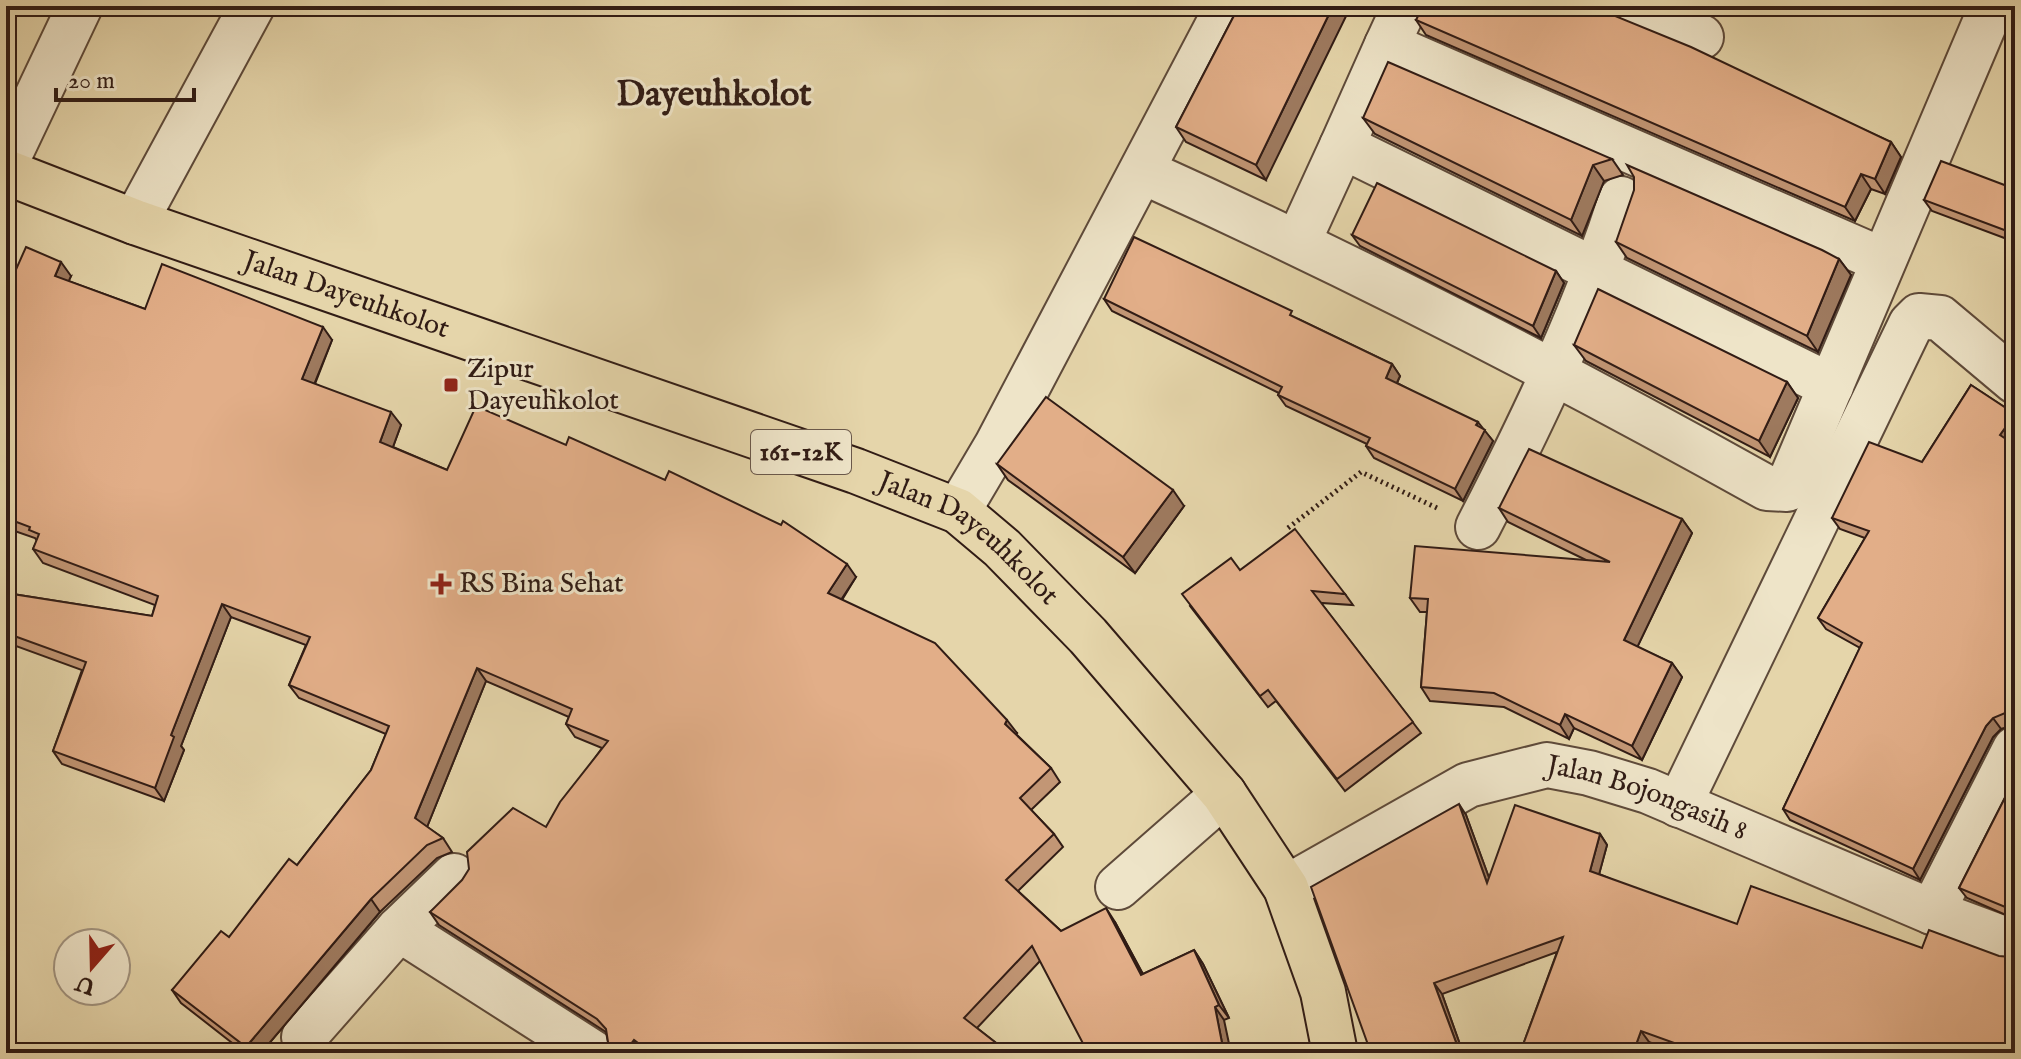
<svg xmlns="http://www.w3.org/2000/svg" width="2021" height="1059" font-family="'IM FELL English',serif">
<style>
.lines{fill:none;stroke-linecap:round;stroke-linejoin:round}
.minor-casing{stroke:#5e4a3a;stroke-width:48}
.major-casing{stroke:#311c15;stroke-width:48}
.path{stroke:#311c15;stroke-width:5;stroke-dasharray:2 4;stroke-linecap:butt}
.minor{stroke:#eee4c8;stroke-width:44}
.major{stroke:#e5d5aa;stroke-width:44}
.wall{fill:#c29675;stroke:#311c15;stroke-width:2}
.shaded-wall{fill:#9e7a5f;stroke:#311c15;stroke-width:2}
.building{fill:#e2ae88;stroke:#311c15;stroke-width:2}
.poi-dot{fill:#8f2418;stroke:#eee4c8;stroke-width:3}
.labels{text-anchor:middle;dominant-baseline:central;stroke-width:6;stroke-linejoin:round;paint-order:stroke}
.shield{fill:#eee4c8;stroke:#6a584b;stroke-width:2}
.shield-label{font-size:26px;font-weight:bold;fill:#311c15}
.street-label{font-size:28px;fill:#311c15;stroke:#eee4c8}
.poi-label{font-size:28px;fill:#311c15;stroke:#eee4c8;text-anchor:start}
.district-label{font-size:36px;font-weight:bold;fill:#311c15;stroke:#eee4c8}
</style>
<rect width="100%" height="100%" fill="#e5d5aa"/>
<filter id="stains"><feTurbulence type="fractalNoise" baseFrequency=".0025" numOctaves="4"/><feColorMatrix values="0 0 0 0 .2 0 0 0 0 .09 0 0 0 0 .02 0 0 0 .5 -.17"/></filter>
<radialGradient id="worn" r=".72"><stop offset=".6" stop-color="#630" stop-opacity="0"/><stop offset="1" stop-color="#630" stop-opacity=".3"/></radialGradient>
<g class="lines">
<g class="minor-casing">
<g id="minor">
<path d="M1630 6 1701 37"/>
<path d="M1387 45 1405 6"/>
<path d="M1342 146 1387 45 1882 260"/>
<path d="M6 162 80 6"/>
<path d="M1144 172C1357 268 1563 374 1767 488L1787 489 1992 6"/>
<path d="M135 222 252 6"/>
<path d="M1298 242 1342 146 1831 386"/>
<path d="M958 511 997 445 1228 6"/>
<path d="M1478 527C1533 420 1584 314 1621 199"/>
<path d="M1679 805 1911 324 1919 316 1940 318 2015 381"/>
<path d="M1118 887 1224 794"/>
<path id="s1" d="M1286 888 1468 785 1547 765 1589 773 1648 791 1932 912 2015 943"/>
<path d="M1932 912 2015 749"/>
<path d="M399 929 593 1053"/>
<path d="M304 1037 399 929 454 876"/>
</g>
</g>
<g class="major-casing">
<g id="major">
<path id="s2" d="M6 172 135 222 856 471 958 511 1002 548 1088 636 1224 794 1286 888 1323 992 1335 1053"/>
</g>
</g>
<path class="path" d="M1288 528 1361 472 1437 508"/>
<use href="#minor" class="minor"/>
<use href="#major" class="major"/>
</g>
<g class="wall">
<path d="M1239 6 1266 180 1186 142 1176 127Z"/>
<path d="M1605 10 1610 14 1891 142 1901 157 1885 194 1871 189 1855 221 1426 35 1416 20Z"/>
<path d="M1363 118 1612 159 1623 175 1604 181 1582 236 1375 134Z"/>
<path d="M2015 189V242L1932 211 1924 200Z"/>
<path d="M1352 235 1556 271 1564 283 1541 338 1360 246Z"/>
<path d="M1616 242 1839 259 1851 275 1818 352 1627 258Z"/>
<path d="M71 276 68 281 145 309 332 340 315 384 401 425 393 447 447 470 856 577 842 600 1017 733 1016 734 1051 768 1060 782 1031 810 1054 834 1063 847 1018 891 1061 931 1115 922 1143 974 1194 950 1203 964 1229 1018 1224 1020 1040 961 977 1028 1009 1053H606L608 1042 606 1032 439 925 430 912 546 827 602 748 575 737 566 724 569 717 486 681 427 827 443 838 452 852 437 858 380 912 261 1053H245L181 1003 172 990 229 937 297 865 371 770 386 734 299 698 289 685 306 645 231 617 181 746 184 750 164 801 62 764 53 751 82 670 8 643 6 658V593L152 616 155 605 43 563 33 549 37 541 35 538 6 528V292Z"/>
<path d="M1104 299 1298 319 1392 364 1400 376 1397 383 1483 429 1493 441 1463 501 1374 458 1366 446 1367 444 1286 406 1278 395 1279 393 1112 311Z"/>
<path d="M1574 345 1787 382 1798 398 1770 457 1586 361Z"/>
<path d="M1971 385 2015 414V435L2010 442 2015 445V725L2001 729 1993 737 1920 880 1790 820 1783 809 1860 648 1826 629 1818 618 1865 538 1840 529 1832 518 1922 462Z"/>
<path d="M997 464 1184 506 1135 573 1008 480Z"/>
<path d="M1499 508 1682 519 1692 533 1637 647 1672 663 1682 677 1642 760 1574 728 1569 739 1504 707 1430 701 1421 687 1427 612H1420L1410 598 1586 560 1508 522Z"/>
<path d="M1240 570 1345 594 1353 605 1321 603 1421 733 1345 791 1276 701 1268 707 1190 606Z"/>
<path d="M2015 778V919L1967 898 1959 888Z"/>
<path d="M1466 815 1489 878 1600 834 1607 845 1599 874 2015 1053H1680L1649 1042 1645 1053H1520L1557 952 1442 994 1463 1053H1371Z"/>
</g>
<g class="shaded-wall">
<path d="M1333 6H1351L1266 180 1256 165Z"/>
<path d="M1891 142 1901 157 1885 194 1875 179Z"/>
<path d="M1593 165 1604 181 1582 236 1571 220Z"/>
<path d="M1861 174 1871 189 1855 221 1845 207Z"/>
<path d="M1839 259 1851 275 1818 352 1807 336Z"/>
<path d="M61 262 71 276 65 290 55 276Z"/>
<path d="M1556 271 1564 283 1541 338 1533 326Z"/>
<path d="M323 327 332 340 311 392 302 379Z"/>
<path d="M1392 364 1400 376 1394 389 1386 378Z"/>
<path d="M1787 382 1798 398 1770 457 1759 441Z"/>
<path d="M391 412 401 425 390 455 380 442Z"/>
<path d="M2015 414V435L2008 445 2000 435Z"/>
<path d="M1478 422 1493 441 1463 501 1455 489Z"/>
<path d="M1173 490 1184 506 1135 573 1123 557Z"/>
<path d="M1682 519 1692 533 1634 654 1624 640Z"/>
<path d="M847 564 856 577 837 606 828 593Z"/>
<path d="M222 604 231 617 181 746 184 750 164 801 155 788 171 735Z"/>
<path d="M6 640 8 643 6 658Z"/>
<path d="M1672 663 1682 677 1642 760 1632 746Z"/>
<path d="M477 668 486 681 425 832 415 818Z"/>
<path d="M1565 714 1574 728 1569 739 1560 725Z"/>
<path d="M1993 718 2001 729 1993 737 1920 880 1913 869 1986 726Z"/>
<path d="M1007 720 1017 733 1014 737 1005 724Z"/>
<path d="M1459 804 1466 815 1495 894 1487 883Z"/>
<path d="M1600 834 1607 845 1597 882 1590 871Z"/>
<path d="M371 899 380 912 261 1053H250L246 1047Z"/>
<path d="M1106 908 1115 922 1150 988 1141 975Z"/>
<path d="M1194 950 1203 964 1229 1018 1219 1005Z"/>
<path d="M1434 983 1442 994 1463 1053H1460Z"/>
<path d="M1215 1007 1224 1020 1231 1053H1224Z"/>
<path d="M1641 1031 1649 1042 1645 1053H1633Z"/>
<path d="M634 1040 643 1053H624Z"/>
</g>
<g class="building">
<path d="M1239 6H1333L1256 165 1176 127Z"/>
<path d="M1423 6H1600L1610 14 1691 47 1891 142 1875 179 1861 174 1845 207 1416 20Z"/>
<path d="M1388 62 1612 159 1593 165 1571 220 1363 118Z"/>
<path d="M1941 161 2015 189V234L1924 200Z"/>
<path d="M1627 165 1822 250 1839 259 1807 336 1616 242 1634 190V177Z"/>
<path d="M1377 183 1556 271 1533 326 1352 235Z"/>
<path d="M1134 237 1292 311 1290 315 1392 364 1386 378 1478 422 1476 425 1485 430 1455 489 1366 446 1370 438 1278 395 1282 387 1104 299Z"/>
<path d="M26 247 61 262 55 276 145 309 162 264 323 327 302 379 391 412 380 442 447 470 476 406 566 445 569 437 665 480 669 471 781 525 783 521 847 564 828 593 935 643 1007 720 1005 724 1051 768 1020 798 1054 834 1006 880 1061 931 1106 908 1141 975 1194 950 1219 1005 1215 1007 1224 1053H1088L1032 946 964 1018 1009 1053H651L634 1040 624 1053H606L605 1052 608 1042 606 1029 597 1019 430 912 462 880 469 869 467 852 513 808 546 827 560 802 608 741 566 724 572 709 477 668 415 818 443 838 427 845 371 899 246 1047 172 990 221 931 229 937 289 859 297 865 371 770 389 726 289 685 310 637 222 604 171 735 174 737 155 788 53 751 86 662 6 633V593L152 616 158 596 33 549 39 534 29 530 30 527 6 518V292Z"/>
<path d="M1598 289 1787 382 1759 441 1574 345Z"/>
<path d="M2015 295V310L2008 304Z"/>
<path d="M1971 385 2015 414 2000 435 2015 445V715L2005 713 1993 718 1986 726 1913 869 1783 809 1862 643 1818 618 1869 531 1832 518 1869 442 1922 462Z"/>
<path d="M1046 397 1173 490 1123 557 997 464Z"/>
<path d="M1529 449 1682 519 1624 640 1672 663 1632 746 1565 714 1560 725 1494 693 1421 687 1428 599 1410 598 1415 546 1610 562 1499 508Z"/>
<path d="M1295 529 1345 594 1312 591 1413 722 1337 779 1268 690 1260 696 1182 594 1231 558 1240 570Z"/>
<path d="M2015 778V911L1959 888Z"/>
<path d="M1459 804 1487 883 1515 805 1600 834 1590 871 1737 924 1751 886 1922 948 1929 930 1999 956 2011 957 2015 955V1053H1702L1641 1031 1633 1053H1520L1563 937 1434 983 1460 1053H1371L1311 887Z"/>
</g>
<g class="poi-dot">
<rect x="443" y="377" width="16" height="16" rx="4"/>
<path d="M437 572h8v8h8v8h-8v8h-8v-8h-8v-8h8z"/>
</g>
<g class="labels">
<rect class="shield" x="751" y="430" width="100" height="44" rx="6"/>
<g class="shield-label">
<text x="801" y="452">161-12K</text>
</g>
<g class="street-label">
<text stroke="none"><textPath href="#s2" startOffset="362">Jalan Dayeuhkolot</textPath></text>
<text stroke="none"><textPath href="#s2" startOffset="1034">Jalan Dayeuhkolot</textPath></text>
<text stroke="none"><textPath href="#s1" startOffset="396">Jalan Bojongasih 8</textPath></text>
</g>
<g class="poi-label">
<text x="467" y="369">Zipur<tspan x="467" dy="32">Dayeuhkolot</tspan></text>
<text x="459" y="584">RS Bina Sehat</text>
</g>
<g class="district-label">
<text x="714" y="95">Dayeuhkolot</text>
</g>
</g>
<rect width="2021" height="1059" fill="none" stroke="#e5d5aa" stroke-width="32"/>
<rect x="8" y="8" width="2005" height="1043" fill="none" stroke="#311c15" stroke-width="4"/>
<rect x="16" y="16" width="1989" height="1027" fill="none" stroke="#311c15" stroke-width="2"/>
<g transform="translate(92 967) rotate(200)"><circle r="38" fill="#eee4c8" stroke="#a29480" stroke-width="2"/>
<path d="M0-6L14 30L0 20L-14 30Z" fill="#8f2418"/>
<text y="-12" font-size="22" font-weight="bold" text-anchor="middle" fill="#311c15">U</text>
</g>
<path d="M56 88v12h138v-12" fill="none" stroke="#311c15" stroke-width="4"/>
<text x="68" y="88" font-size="24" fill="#311c15" stroke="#eee4c8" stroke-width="6" paint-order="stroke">20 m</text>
<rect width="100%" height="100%" filter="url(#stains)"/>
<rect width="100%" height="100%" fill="url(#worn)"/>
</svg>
